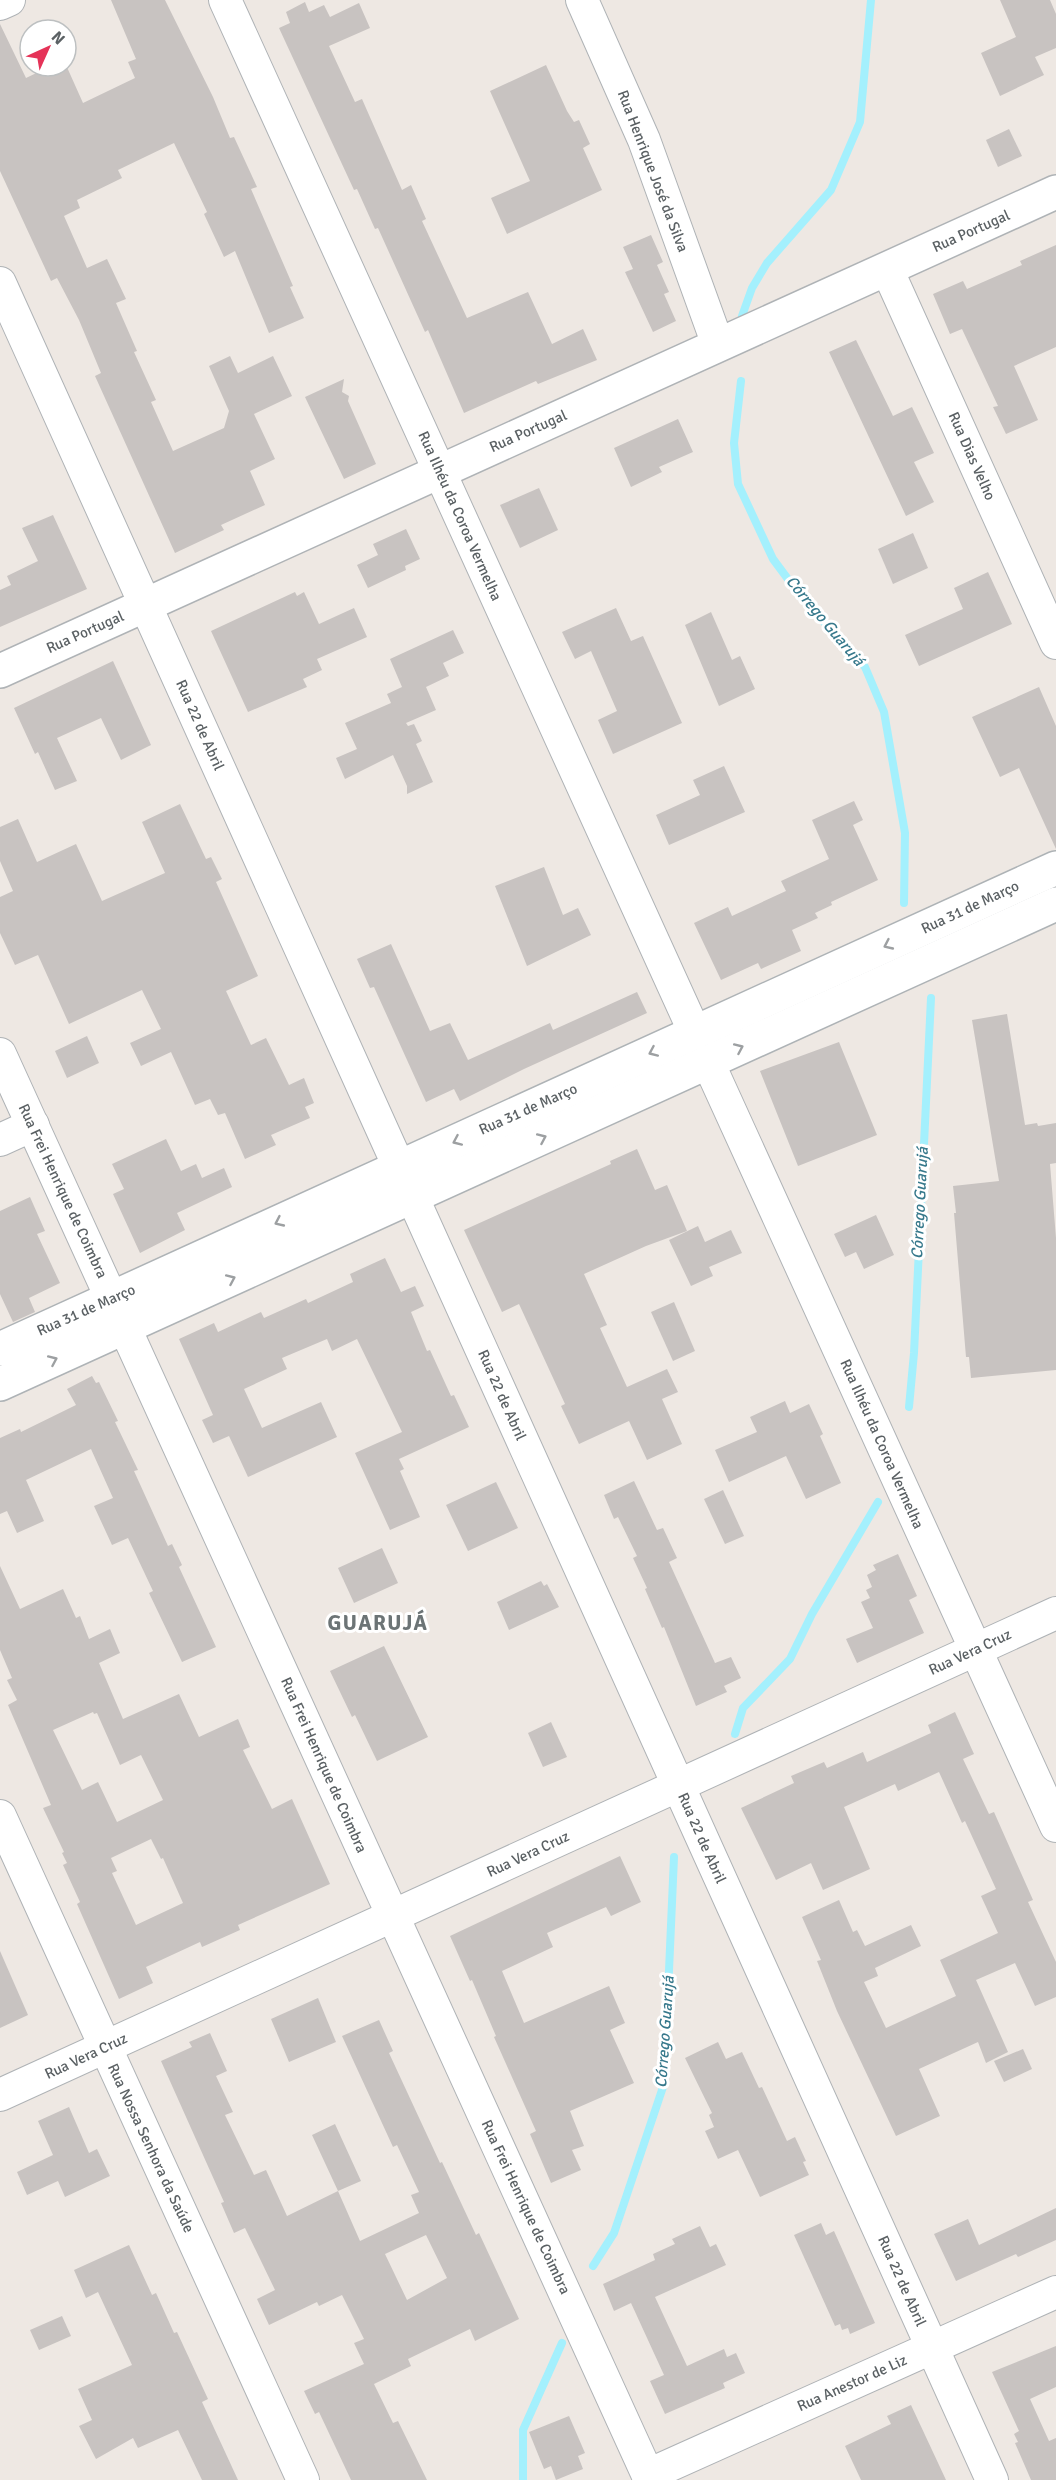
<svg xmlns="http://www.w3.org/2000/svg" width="1056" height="2480" font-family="Signika,sans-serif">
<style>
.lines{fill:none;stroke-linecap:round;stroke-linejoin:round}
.stream{stroke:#a4f0fd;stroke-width:8}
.building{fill:#c8c3c1;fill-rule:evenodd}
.minor-casing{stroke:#afb3b6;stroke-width:34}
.tertiary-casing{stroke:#afb3b6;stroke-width:36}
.secondary-casing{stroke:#aeb3b6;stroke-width:36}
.minor{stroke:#fff;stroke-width:32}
.tertiary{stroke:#fff;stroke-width:33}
.secondary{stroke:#fff;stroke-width:33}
.oneway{stroke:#9da0a2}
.labels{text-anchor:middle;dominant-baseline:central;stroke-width:6;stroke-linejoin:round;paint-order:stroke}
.street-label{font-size:15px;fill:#5b6164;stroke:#fff}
.water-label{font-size:16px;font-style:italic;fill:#37798c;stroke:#fff}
.district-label{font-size:21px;font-weight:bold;letter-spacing:1.5px;fill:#6c7476;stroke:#fff}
</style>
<rect width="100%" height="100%" fill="#eee8e3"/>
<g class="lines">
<g class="stream">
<path d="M742 316 752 288 767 263 831 190 860 122 871 0"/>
<path d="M741 381 734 443 738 484 773 559 802 598 865 667 884 712 905 833 904 903"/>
<path d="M909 1407 914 1353 931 998"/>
<path d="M735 1734 743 1708 790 1659 812 1614 878 1502"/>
<path d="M593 2266 614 2233 664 2084 674 1857"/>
<path d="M523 2480V2430L562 2343"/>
</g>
</g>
<g class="building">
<path d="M111 0H165L213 97 230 138 234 137 257 187 251 189 293 286 290 287 304 318 269 333 235 251 224 257 204 214 207 212 174 143 118 170 122 178 77 200 80 208 64 216 87 268 107 259 126 299 116 303 137 351 134 352 156 400 151 402 173 451 224 428 229 411 209 366 230 356 238 373 273 356 292 396 254 414 275 459 250 471 265 505 221 525 224 530 175 553 95 376 101 373 79 320 57 278 51 281 0 171V24L26 78 51 66 66 65 83 103 135 78 128 62 136 59Z"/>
<path d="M1000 0H1050L1056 14V48L1035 57 1044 75 1000 96 981 53 1016 37Z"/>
<path d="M305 2 309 12 324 5 330 17 359 3 370 28 329 46 355 102 362 99 402 190 411 185 426 219 422 221 467 318 528 292 552 344 583 329 597 360 538 384 536 381 464 413 428 330 425 332 378 228 375 229 357 189 354 190 279 28 290 23 286 12Z"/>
<path d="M546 65 567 111 574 122 579 120 590 144 583 148 602 190 507 234 491 198 530 181 490 91Z"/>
<path d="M1009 129 1022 156 998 167 986 140Z"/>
<path d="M651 235 663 262 657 265 669 292 664 294 676 321 653 332 625 272 633 269 623 247Z"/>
<path d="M1056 245V347L1014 366 1038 420 1006 434 993 407 998 406 962 329 950 334 933 294 963 281 967 289 1022 265 1020 261Z"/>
<path d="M856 340 893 416 912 407 934 453 914 462 934 502 906 516 829 352Z"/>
<path d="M344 379 342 392 349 396 348 401 376 464 344 479 305 397Z"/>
<path d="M678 419 693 452 659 467 662 472 631 487 614 448Z"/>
<path d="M539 488 558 530 520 548 500 505Z"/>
<path d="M53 515 87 589 0 627V590L11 585 7 576 38 561 22 528Z"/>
<path d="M406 529 420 559 405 566 406 570 368 588 357 565 378 555 373 544Z"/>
<path d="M913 533 928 568 893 584 878 549Z"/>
<path d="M988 572 1012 624 919 666 905 635 963 609 954 588Z"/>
<path d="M295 592 297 596 304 592 319 624 354 608 367 637 317 659 322 670 303 679 307 687 248 712 211 631Z"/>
<path d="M616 608 631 641 643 636 682 723 613 754 598 720 617 711 591 651 575 659 562 632Z"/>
<path d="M711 612 732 660 740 656 755 689 719 706 685 625Z"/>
<path d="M453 630 464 653 443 663 449 676 426 687 436 710 406 723 408 726 414 724 422 741 416 744 433 782 407 794V786L393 755 345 779 336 758 357 749 345 723 391 703 387 694 402 687 390 659Z"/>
<path d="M113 661 151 745 121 760 101 718 57 738 77 781 55 790 38 752 35 754 14 708Z"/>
<path d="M1039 687 1056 726V849L1019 768 1000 777 972 717Z"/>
<path d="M724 766 745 812 669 845 656 815 700 795 693 780Z"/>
<path d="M854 801 863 820 853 825 878 880 831 902 832 905 815 913 818 918 792 930 801 951 761 969 758 963 721 980 694 923 728 907 732 916 786 891 781 881 829 859 812 820Z"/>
<path d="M180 804 206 859 211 857 222 879 216 882 258 976 226 991 251 1045 266 1038 289 1085 304 1078 314 1103 305 1107 310 1118 271 1135 276 1145 245 1159 225 1113 218 1115 210 1099 195 1105 171 1052 141 1066 130 1043 161 1029 142 990 69 1024 38 955 15 965 0 933V897L13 891 0 861V827L18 819 37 862 76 844 102 901 165 873 142 822Z"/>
<path d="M544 867 563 915 578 908 591 935 527 966 495 886Z"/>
<path d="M391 944 430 1031 450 1023 468 1060 550 1023 553 1030 637 992 647 1013 524 1069 460 1101 454 1089 426 1102 374 987 370 988 357 959Z"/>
<path d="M1007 1014 1025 1125 1037 1123 1038 1126 1056 1123V1163L1050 1164 1056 1238V1370L971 1378 969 1357H966L954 1213H956L953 1186 999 1181 972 1020Z"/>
<path d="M87 1036 99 1063 67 1078 55 1051Z"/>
<path d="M839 1042 877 1135 798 1166 760 1071Z"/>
<path d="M166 1139 181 1171 196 1164 202 1178 224 1168 232 1187 177 1213 185 1230 140 1253 113 1194 124 1189 112 1164Z"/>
<path d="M637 1149 655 1190 667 1185 687 1231 646 1246 584 1274 607 1325 600 1328 627 1387 667 1369 678 1392 662 1399 682 1444 647 1460 629 1421 579 1444 561 1406 565 1404 519 1304 502 1312 464 1230 611 1164 610 1161Z"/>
<path d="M30 1197 45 1231 37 1234 60 1283 29 1298 35 1312 13 1322 0 1294V1211Z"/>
<path d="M876 1215 894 1255 864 1269 856 1252 845 1257 834 1234Z"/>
<path d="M698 1226 705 1242 731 1230 742 1253 709 1267 713 1276 691 1286 669 1240Z"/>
<path d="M385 1258 401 1292 415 1286 424 1306 411 1312 427 1351 430 1350 451 1396 454 1395 469 1427 399 1459 404 1469 400 1471 420 1517 390 1530 355 1453 402 1432 357 1339 332 1351 327 1339 282 1358 287 1369 244 1389 262 1428 321 1402 337 1437 248 1477 229 1436 213 1443 202 1420 213 1415 179 1339 214 1323 218 1332 261 1312 264 1318 306 1299 308 1303 353 1282 350 1274Z"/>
<path d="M674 1302 695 1351 673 1361 651 1312Z"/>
<path d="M92 1376 96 1383 99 1382 118 1421 115 1422 138 1470 134 1471 168 1546 172 1544 182 1565 179 1567 216 1647 182 1662 149 1593 153 1591 128 1538 112 1545 94 1506 113 1498 91 1449 26 1480 44 1521 17 1533 7 1511 0 1514V1438L20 1429 21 1432 76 1405 67 1389Z"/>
<path d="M785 1401 790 1413 809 1404 823 1434 820 1436 841 1483 806 1499 786 1456 729 1482 715 1450 757 1432 750 1417Z"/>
<path d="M634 1481 657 1530 663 1528 677 1558 669 1562 715 1663 731 1657 741 1678 724 1686 727 1692 696 1706 664 1627 662 1628 645 1589 647 1588 633 1558 637 1556 618 1517 614 1519 604 1495Z"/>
<path d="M496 1482 518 1528 468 1551 446 1505Z"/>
<path d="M723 1490 744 1536 725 1544 704 1499Z"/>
<path d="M382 1548 398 1583 354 1603 338 1568Z"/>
<path d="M898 1554 917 1596 909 1600 924 1633 857 1663 846 1639 873 1628 861 1602 870 1598 866 1590 872 1587 867 1575 876 1570 873 1565Z"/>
<path d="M0 1566 20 1609 63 1589 76 1618 80 1616 89 1639 110 1629 120 1653 99 1663 123 1719 179 1694 199 1737 238 1719 250 1747 243 1750 272 1809 292 1799 330 1884 238 1925 240 1930 202 1947 200 1942 146 1967 153 1983 119 1999 77 1904 80 1902 63 1865 67 1863 62 1853 64 1852 43 1808 51 1805 8 1705 17 1700 7 1680 12 1678 0 1650ZM93 1712 94 1714 97 1713 120 1765 141 1755 163 1800 117 1822 98 1782 82 1790 53 1730ZM151 1839 161 1859 163 1858 183 1903 136 1925 112 1873 117 1871 111 1858Z"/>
<path d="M541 1581 544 1586 547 1584 559 1607 509 1630 497 1602Z"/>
<path d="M384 1646 428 1737 377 1761 355 1715 352 1717 330 1671Z"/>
<path d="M955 1712 974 1754 963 1759 989 1814 994 1812 1033 1900 1028 1902 1056 1962V1997L1035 2006 1015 1963 976 1980 1008 2052 986 2063 978 2042 919 2069 940 2116 896 2136 837 2011 817 1961 821 1960 802 1917 839 1900 853 1932 857 1930 865 1946 911 1925 921 1946 875 1968 878 1976 864 1982 886 2028 956 1996 940 1960 998 1933 981 1896 996 1889 965 1821 962 1823 939 1772 898 1791 895 1784 844 1807 870 1869 823 1890 811 1863 776 1880 741 1808 794 1783 791 1776 824 1762 827 1768 863 1752 867 1762 931 1733 928 1725Z"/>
<path d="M551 1722 567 1757 543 1767 528 1733Z"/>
<path d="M620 1856 641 1902 611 1916 606 1907 547 1933 553 1947 502 1971 524 2023 609 1986 625 2023 610 2030 634 2083 570 2111 584 2146 572 2150 581 2170 551 2183 530 2134 536 2131 494 2037 496 2036 472 1980 470 1981 450 1936Z"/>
<path d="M0 1951 28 2015 0 2028Z"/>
<path d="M318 1998 336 2042 289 2062 271 2019Z"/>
<path d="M379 2020 393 2051 389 2053 440 2163 442 2162 476 2235 479 2233 519 2319 475 2341 470 2329 408 2359 411 2366 374 2384 393 2423 398 2421 427 2480H351L319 2412 315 2414 304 2391 364 2364 354 2343 364 2339 342 2295 319 2306 317 2302 269 2325 257 2299 275 2290 245 2228 234 2233 221 2203 224 2202 161 2061 192 2047 189 2042 210 2033 227 2071 216 2076 233 2112 225 2115 254 2175 266 2170 287 2216 338 2191 312 2135 335 2124 361 2181 338 2191 360 2241 419 2213 411 2195 419 2192 397 2145 393 2147 342 2036ZM426 2235 447 2278 407 2300 385 2254Z"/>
<path d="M718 2042 726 2059 742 2052 759 2088 762 2087 787 2141 795 2137 806 2161 803 2162 809 2175 760 2197 738 2150 718 2159 705 2131 714 2127 709 2115 712 2113 685 2058Z"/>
<path d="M1023 2049 1032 2069 1004 2082 994 2061Z"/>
<path d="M69 2107 89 2153 97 2149 110 2176 65 2197 58 2181 27 2195 17 2172 53 2155 38 2121Z"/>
<path d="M1056 2208V2240L1018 2257 1016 2254 956 2281 934 2234 968 2219 979 2245Z"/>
<path d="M821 2223 826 2235 834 2231 875 2323 850 2334 848 2328 842 2330 840 2324 835 2326 794 2235Z"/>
<path d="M700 2226 710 2247 716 2244 726 2265 655 2297 687 2366 724 2349 727 2357 736 2353 745 2373 723 2383 725 2388 665 2414 650 2381 664 2375 631 2303 614 2311 603 2284 655 2260 653 2254 675 2244 672 2239Z"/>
<path d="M129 2245 152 2295 156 2293 174 2333 177 2332 208 2399 202 2402 238 2480H202L178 2430 138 2448 133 2438 96 2459 79 2426 92 2420 78 2389 132 2365 98 2292 86 2298 74 2270Z"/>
<path d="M62 2316 71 2336 39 2350 30 2330Z"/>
<path d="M1056 2346V2387L1030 2399 1049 2441 1056 2438V2480H1031L1015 2443 1018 2442 1014 2434 1019 2431 992 2372Z"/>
<path d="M911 2405 946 2480H861L845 2446 891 2424 887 2416Z"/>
<path d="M569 2416 585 2453 578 2456 583 2469 556 2480 551 2466 544 2469 529 2432Z"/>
</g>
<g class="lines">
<g class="minor-casing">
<g id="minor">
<path d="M225 0 695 1033"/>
<path d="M582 0 644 140 718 345"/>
<path d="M0 4 9 0"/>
<path d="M887 269 1056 643"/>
<path d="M0 283 399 1167"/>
<path d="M0 1054 650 2480"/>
<path d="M708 1062 1056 1826"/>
<path d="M0 1140 33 1125"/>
<path d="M412 1196 992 2480"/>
<path d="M0 1816 303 2480"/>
<path d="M0 2095 1056 1613"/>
<path d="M648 2475 1056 2292"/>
</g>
</g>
<g class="tertiary-casing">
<path id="tertiary" d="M0 671 1056 192"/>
</g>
<g class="secondary-casing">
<g id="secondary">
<path d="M0 1349 1056 868"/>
<path d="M0 1384 1056 904"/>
</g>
</g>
<use href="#minor" class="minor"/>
<use href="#tertiary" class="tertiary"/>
<use href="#secondary" class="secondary"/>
</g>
<defs><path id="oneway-chevron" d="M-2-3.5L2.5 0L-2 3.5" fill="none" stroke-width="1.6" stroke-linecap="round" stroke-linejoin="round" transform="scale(1.5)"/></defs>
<g class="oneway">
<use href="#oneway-chevron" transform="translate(888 945) rotate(155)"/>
<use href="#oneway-chevron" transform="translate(739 1048) rotate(-24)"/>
<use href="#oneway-chevron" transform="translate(653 1052) rotate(156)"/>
<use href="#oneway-chevron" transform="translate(542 1138) rotate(-24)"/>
<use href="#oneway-chevron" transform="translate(457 1141) rotate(156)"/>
<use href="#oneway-chevron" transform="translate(279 1222) rotate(155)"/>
<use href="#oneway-chevron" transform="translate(231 1279) rotate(-24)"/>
<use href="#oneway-chevron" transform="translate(53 1360) rotate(-24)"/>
</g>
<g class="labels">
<g class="street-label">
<text transform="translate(653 171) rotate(69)">Rua Henrique José da Silva</text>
<text transform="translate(971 231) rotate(-24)">Rua Portugal</text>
<text transform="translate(528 431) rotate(-24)">Rua Portugal</text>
<text transform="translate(972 456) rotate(66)">Rua Dias Velho</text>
<text transform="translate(460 516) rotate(66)">Rua Ilhéu da Coroa Vermelha</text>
<text transform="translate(85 632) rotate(-24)">Rua Portugal</text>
<text transform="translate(200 725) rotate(66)">Rua 22 de Abril</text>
<text transform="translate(970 907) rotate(-25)">Rua 31 de Março</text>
<text transform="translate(528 1109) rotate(-24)">Rua 31 de Março</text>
<text transform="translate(63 1191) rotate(65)">Rua Frei Henrique de Coimbra</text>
<text transform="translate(86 1310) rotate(-24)">Rua 31 de Março</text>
<text transform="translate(502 1395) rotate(66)">Rua 22 de Abril</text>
<text transform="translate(882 1444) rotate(66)">Rua Ilhéu da Coroa Vermelha</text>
<text transform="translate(970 1652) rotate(-25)">Rua Vera Cruz</text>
<text transform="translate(324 1765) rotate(66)">Rua Frei Henrique de Coimbra</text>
<text transform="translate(702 1838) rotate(66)">Rua 22 de Abril</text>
<text transform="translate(528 1854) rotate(-25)">Rua Vera Cruz</text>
<text transform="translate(86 2056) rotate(-25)">Rua Vera Cruz</text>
<text transform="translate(151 2148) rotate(65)">Rua Nossa Senhora da Saúde</text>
<text transform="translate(526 2207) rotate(65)">Rua Frei Henrique de Coimbra</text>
<text transform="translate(902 2281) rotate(66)">Rua 22 de Abril</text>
<text transform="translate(852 2383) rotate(-24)">Rua Anestor de Liz</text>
</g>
<g class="water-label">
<text transform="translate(825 621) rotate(50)">Córrego Guarujá</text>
<text transform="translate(920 1203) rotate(-87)">Córrego Guarujá</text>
<text transform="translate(665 2032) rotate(-86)">Córrego Guarujá</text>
</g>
<g class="district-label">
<text x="378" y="1623">GUARUJÁ</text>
</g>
</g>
<g transform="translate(48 48) rotate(45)"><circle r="28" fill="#ffffff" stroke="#bdc0c1" stroke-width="1.5"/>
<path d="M0-4.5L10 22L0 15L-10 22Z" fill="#e53358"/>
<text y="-9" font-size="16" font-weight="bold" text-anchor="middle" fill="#5b6164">N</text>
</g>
</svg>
